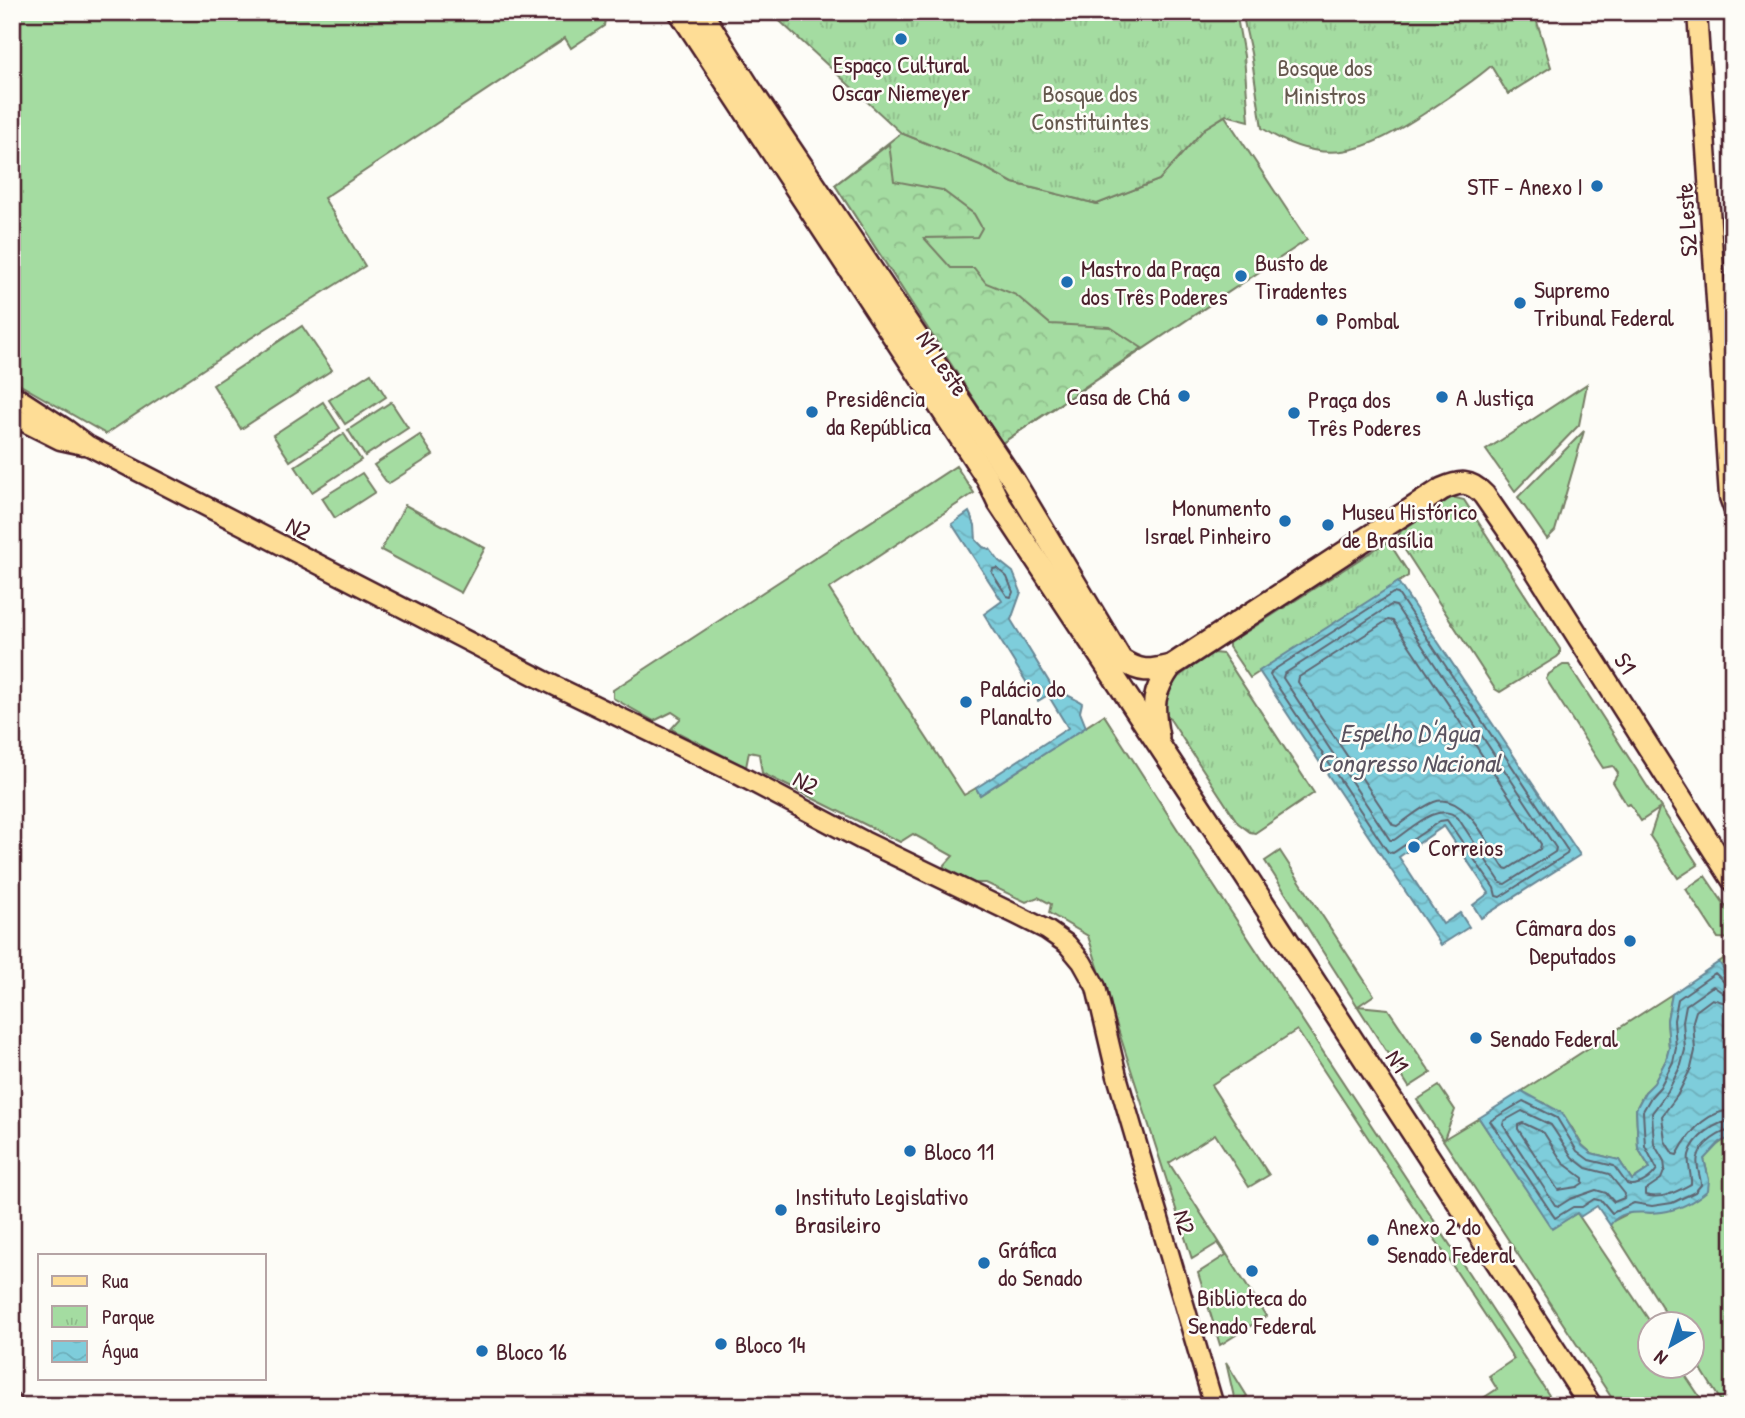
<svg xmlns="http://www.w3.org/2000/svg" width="1745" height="1418" font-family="'Patrick Hand',sans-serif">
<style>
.grass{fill:#a4dca1;stroke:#777e66;stroke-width:2}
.forest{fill:url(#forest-crowns);stroke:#777e66;stroke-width:2}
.park{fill:url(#park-tufts);stroke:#777e66;stroke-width:2}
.water{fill:url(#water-waves);stroke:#698795;stroke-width:2}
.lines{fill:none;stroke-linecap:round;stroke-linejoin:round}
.shore{stroke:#5f6571;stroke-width:2}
.minor-casing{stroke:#4a1f2b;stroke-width:19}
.major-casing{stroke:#4a1f2b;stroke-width:23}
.highway-casing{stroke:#4a1f2b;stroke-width:26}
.minor{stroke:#fdfcf7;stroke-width:14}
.major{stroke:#fedd96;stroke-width:18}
.highway{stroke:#fedd96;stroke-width:21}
.poi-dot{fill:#1f6fb2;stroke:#fdfcf7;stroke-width:2.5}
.labels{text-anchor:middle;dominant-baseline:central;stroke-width:5;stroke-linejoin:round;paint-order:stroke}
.poi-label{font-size:24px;fill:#4a1f2b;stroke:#fdfcf7;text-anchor:start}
.park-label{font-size:24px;fill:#65584e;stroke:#fdfcf7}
.street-label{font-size:24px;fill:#4a1f2b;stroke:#fdfcf7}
.water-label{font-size:26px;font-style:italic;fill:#5a5360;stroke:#fdfcf7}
</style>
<defs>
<pattern id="forest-crowns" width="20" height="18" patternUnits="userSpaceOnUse" patternTransform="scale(1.75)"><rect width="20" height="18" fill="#a4dca1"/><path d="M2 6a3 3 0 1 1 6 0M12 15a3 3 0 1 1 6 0" fill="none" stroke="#8fbc8b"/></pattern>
<pattern id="park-tufts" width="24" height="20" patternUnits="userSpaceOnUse" patternTransform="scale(1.75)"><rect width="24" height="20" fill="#a4dca1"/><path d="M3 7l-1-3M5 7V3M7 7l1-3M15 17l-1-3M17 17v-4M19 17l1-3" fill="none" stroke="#8fbc8b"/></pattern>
<pattern id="water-waves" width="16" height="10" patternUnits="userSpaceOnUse" patternTransform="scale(1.75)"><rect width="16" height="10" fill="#7ecddb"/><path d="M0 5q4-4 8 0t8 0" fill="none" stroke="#6eb0bc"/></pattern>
</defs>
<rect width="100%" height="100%" fill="#fdfcf7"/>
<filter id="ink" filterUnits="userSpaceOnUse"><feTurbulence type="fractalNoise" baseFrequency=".0143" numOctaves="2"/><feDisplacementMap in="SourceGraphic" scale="14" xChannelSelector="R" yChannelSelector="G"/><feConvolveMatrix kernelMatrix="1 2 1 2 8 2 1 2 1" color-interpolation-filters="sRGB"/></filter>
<g filter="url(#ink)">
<g class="grass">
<path d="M12 12H606L604 26 571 48 565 38 324 198 365 266 232 350 106 434 12 380Z"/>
<path d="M1725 12H1733L1732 140Z"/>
<path d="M1225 116 1307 240 1002 443 835 185 901 133 981 165 1013 183 1097 204 1159 180 1205 128Z"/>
<path d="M302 326 332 370 241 429 213 385Z"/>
<path d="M371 373 386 397 345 424 329 400Z"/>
<path d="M1587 384 1579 425 1515 491 1486 450Z"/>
<path d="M323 402 340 428 290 461 273 435Z"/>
<path d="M391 402 408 428 365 456 348 430Z"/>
<path d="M1584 431 1555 531 1547 539 1518 497Z"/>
<path d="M344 434 361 460 312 492 295 466Z"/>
<path d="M420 435 433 455 388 484 374 465Z"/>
<path d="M956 466 974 493 829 589 964 795 976 788 980 795 1104 715 1214 886 1556 1406H1475L1474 1404 1497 1389 1489 1376 1514 1359 1297 1030 1211 1085 1269 1175 1249 1187 1215 1134 1169 1163 1266 1316 1220 1345 1198 1273 1226 1255 1218 1243 1192 1259 1088 936 1049 913 1051 904 1038 897 1026 902 986 883H974L943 867 953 856 913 834 900 842 762 773 759 754 749 752 746 767 671 729 681 718 672 712 654 721 613 698V690Z"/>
<path d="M362 473 375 492 335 518 322 498Z"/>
<path d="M405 505 485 548 461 593 381 550Z"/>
<path d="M1563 665H1569L1698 865 1678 878 1650 836 1659 809 1641 821 1630 804 1627 805 1613 782 1618 773 1613 766 1603 768 1546 679 1549 674Z"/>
<path d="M1280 851 1374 995 1358 1006 1388 1009 1431 1073 1409 1087 1265 861Z"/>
<path d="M1705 876 1733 917V939L1718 938 1686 889Z"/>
<path d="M1733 952V983L1719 962Z"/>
<path d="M1672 994 1667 1020 1669 1048 1666 1060 1654 1084 1645 1092 1636 1109 1638 1148 1650 1168 1632 1180 1619 1160 1591 1153 1582 1145 1572 1128 1545 1103 1530 1097 1522 1091Z"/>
<path d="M1439 1086 1455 1110 1444 1139 1479 1118 1552 1228 1577 1213 1651 1323 1650 1366H1679L1706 1406H1617L1417 1100Z"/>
<path d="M1730 1136 1733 1137V1406H1724L1693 1356 1692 1324 1672 1323 1610 1225 1613 1221 1635 1210 1651 1213 1709 1180 1704 1159 1710 1150Z"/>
<path d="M1226 1362 1247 1396 1237 1402 1239 1406H1236Z"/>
</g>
<path class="forest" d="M889 144 894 181 942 190 974 214 982 228 977 237 924 238 951 268H974L986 283 1016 295 1050 324 1110 327 1142 348 1002 443 835 185Z"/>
<g class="park">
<path d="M770 12H1236L1244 56 1249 121 1226 115 1205 128 1159 180 1097 204 1013 183 980 165 901 133Z"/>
<path d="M1242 12H1534L1551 67 1508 94 1491 66C1470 84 1448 98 1425 113 1367 151 1325 170 1262 128L1251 53Z"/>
<path d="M1452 497 1464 500 1560 649V654L1557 657 1500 692 1495 689 1397 538 1401 531Z"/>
<path d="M1385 543 1390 544 1408 572V576L1250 678 1229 647V643Z"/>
<path d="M1213 653 1223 654 1314 793 1255 833 1250 832 1238 823 1160 704 1169 683Z"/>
</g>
<g class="water">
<path d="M969 512 975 525 976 540 983 547 990 549 999 561 1013 572 1021 592 1011 620 1051 685C1060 693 1071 696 1082 703L1080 712 1086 727 980 795 976 788 1068 728 1048 695 1038 701 984 614 1002 601 952 524Z"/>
<path d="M1398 582 1580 855 1481 918 1473 905 1489 893 1444 826 1399 857 1443 924 1460 913 1469 927 1441 945 1259 671Z"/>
<path d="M1719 962 1733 983V1137L1720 1142 1704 1159 1709 1180 1708 1190C1695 1201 1678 1210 1662 1212 1643 1215 1624 1206 1610 1225L1597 1206 1580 1217 1577 1213 1552 1229 1479 1118 1522 1091 1562 1113 1582 1145 1591 1153 1619 1160 1632 1180 1650 1168 1638 1148 1636 1109 1645 1092 1654 1083 1666 1060 1669 1048 1667 1020 1672 994Z"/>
</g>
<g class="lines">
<g class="shore">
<path d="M997 568 1007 577 1013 592 1011 597 1007 596 992 573 993 569Z"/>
<path d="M1393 593 1398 594 1568 851 1567 854 1500 897 1496 896 1494 888 1447 820 1440 821 1393 853 1388 852 1270 675 1272 671Z"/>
<path d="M1391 605 1396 606 1556 848 1555 852 1505 884 1501 883 1458 818C1439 800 1411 829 1394 840H1390L1283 678 1284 674Z"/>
<path d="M1388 620 1393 621 1541 844 1540 849 1508 869 1504 868C1490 847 1465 791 1434 802 1421 807 1409 818 1397 826L1393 825 1298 682 1299 677Z"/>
<path d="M1733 985 1726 984 1715 973 1678 999 1674 1020 1676 1048 1673 1062 1660 1087 1651 1097 1643 1111 1645 1146 1657 1169C1652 1178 1637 1188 1627 1184L1614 1166 1589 1160 1577 1151 1557 1118 1523 1101 1490 1121 1555 1218 1573 1207H1582L1594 1199 1602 1201 1612 1213 1634 1203 1652 1206 1672 1203 1695 1192 1701 1185C1701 1176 1695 1166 1698 1157 1701 1144 1720 1131 1733 1130"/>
<path d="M1733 994 1723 993 1713 986 1686 1005 1683 1021 1685 1050 1681 1065 1668 1091 1652 1113 1654 1144 1664 1161 1665 1169 1661 1179 1645 1190V1195C1662 1200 1676 1192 1691 1184 1692 1175 1687 1165 1689 1155 1693 1138 1716 1121 1733 1121"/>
<path d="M1733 1005 1712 999 1696 1011 1693 1021 1695 1051 1691 1068 1677 1096 1662 1116 1665 1141 1673 1154 1677 1155C1688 1134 1706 1111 1733 1110"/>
<path d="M1522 1111 1551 1125 1572 1157 1586 1168 1609 1174 1625 1194 1624 1198 1614 1202 1606 1193 1596 1190 1570 1199 1559 1206 1555 1205 1503 1125 1504 1121Z"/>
<path d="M1523 1123 1544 1133 1563 1163 1583 1178V1183L1577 1187 1558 1190 1518 1129V1125Z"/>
</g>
<g class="minor-casing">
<path id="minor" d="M12 1401 17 1406"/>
</g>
<g class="major-casing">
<g id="major">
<path d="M1697 12 1729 497 1733 508"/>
<path d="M12 394 66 429 87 445 549 683 737 774 864 841 1017 915 1047 930 1067 944 1082 962 1096 987 1117 1076 1214 1406"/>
<path d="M12 416 60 440 83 445"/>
</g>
</g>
<g class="highway-casing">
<g id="highway">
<path d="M680 12 987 478 999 503 1220 837 1591 1406"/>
<path d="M701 12 748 86 1013 480 1121 660C1141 673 1149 671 1171 666"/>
<path d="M1158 737C1152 705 1152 693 1171 666L1442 489C1460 481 1470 480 1484 495L1534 567 1733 880"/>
</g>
</g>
<use href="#minor" class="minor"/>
<use href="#major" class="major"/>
<use href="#highway" class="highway"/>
</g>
</g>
<g class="poi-dot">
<circle cx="901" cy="39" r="7"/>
<circle cx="1597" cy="186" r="7"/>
<circle cx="1241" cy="276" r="7"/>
<circle cx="1067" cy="282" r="7"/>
<circle cx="1520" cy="303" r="7"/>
<circle cx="1322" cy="320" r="7"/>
<circle cx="1184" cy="396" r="7"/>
<circle cx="1442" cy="397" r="7"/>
<circle cx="812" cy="412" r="7"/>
<circle cx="1294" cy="413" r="7"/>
<circle cx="1285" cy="521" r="7"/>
<circle cx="1328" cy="525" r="7"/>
<circle cx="966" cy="702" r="7"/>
<circle cx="1414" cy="847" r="7"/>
<circle cx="1630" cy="941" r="7"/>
<circle cx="1476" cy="1038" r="7"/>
<circle cx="910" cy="1151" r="7"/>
<circle cx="781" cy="1210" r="7"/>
<circle cx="1373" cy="1240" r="7"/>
<circle cx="984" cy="1263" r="7"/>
<circle cx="1252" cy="1271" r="7"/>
<circle cx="721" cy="1344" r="7"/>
<circle cx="482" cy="1351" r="7"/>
</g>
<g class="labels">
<g class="poi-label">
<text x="901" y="64" text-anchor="middle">Espaço Cultural<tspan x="901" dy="28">Oscar Niemeyer</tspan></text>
<text x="1583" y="186" text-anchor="end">STF - Anexo I</text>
<text x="1255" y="262">Busto de<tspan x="1255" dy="28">Tiradentes</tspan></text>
<text x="1081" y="268">Mastro da Praça<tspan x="1081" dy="28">dos Três Poderes</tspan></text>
<text x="1534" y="289">Supremo<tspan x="1534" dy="28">Tribunal Federal</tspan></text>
<text x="1336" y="320">Pombal</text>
<text x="1170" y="396" text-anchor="end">Casa de Chá</text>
<text x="1456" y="397">A Justiça</text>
<text x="826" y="398">Presidência<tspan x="826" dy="28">da República</tspan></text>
<text x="1308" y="399">Praça dos<tspan x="1308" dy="28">Três Poderes</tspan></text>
<text x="1271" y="507" text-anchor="end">Monumento<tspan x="1271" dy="28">Israel Pinheiro</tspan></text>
<text x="1342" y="511">Museu Histórico<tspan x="1342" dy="28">de Brasília</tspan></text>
<text x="980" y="688">Palácio do<tspan x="980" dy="28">Planalto</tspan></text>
<text x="1428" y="847">Correios</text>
<text x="1616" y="927" text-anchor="end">Câmara dos<tspan x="1616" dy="28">Deputados</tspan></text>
<text x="1490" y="1038">Senado Federal</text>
<text x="924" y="1151">Bloco 11</text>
<text x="795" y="1196">Instituto Legislativo<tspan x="795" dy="28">Brasileiro</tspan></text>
<text x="1387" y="1226">Anexo 2 do<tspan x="1387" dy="28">Senado Federal</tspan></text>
<text x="998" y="1249">Gráfica<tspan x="998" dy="28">do Senado</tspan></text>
<text x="1252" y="1297" text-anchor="middle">Biblioteca do<tspan x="1252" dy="28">Senado Federal</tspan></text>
<text x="735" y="1344">Bloco 14</text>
<text x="496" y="1351">Bloco 16</text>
</g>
<g class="park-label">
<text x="1325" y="67">Bosque dos<tspan x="1325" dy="28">Ministros</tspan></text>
<text x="1090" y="93">Bosque dos<tspan x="1090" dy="28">Constituintes</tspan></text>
</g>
<g class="street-label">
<text transform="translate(1686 220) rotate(-94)">S2 Leste</text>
<text transform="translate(943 363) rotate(56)">N1 Leste</text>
<text transform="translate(299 528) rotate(27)">N2</text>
<text transform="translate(1626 663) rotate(57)">S1</text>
<text transform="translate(806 782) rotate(28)">N2</text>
<text transform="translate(1398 1061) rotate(57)">N1</text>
<text transform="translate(1185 1222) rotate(74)">N2</text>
</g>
<g class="water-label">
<text x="1409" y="732">Espelho D'Agua<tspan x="1409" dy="30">Congresso Nacional</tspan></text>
</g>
</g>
<rect width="1745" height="1418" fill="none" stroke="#fdfcf7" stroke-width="42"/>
<rect x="21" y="21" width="1703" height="1376" fill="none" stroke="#4a1f2b" stroke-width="2.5" filter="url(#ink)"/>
<rect x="38" y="1254" width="228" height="126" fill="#fdfcf7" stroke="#b5a4a5" stroke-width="2"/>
<rect x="52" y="1276" width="35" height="10" fill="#fedd96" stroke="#b5a4a5" stroke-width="2"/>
<text x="102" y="1288" font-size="21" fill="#4a1f2b">Rua</text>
<rect x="52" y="1306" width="35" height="21" fill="url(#park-tufts)" stroke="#b5a4a5" stroke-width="2"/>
<text x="102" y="1324" font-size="21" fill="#4a1f2b">Parque</text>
<rect x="52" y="1341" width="35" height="21" fill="url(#water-waves)" stroke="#b5a4a5" stroke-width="2"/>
<text x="102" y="1358" font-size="21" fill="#4a1f2b">Água</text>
<g transform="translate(1671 1345) rotate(219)"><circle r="33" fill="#fdfcf7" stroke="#b5a4a5" stroke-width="2"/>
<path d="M0-5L12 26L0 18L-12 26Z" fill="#1f6fb2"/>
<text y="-10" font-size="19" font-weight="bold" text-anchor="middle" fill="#4a1f2b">N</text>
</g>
</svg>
